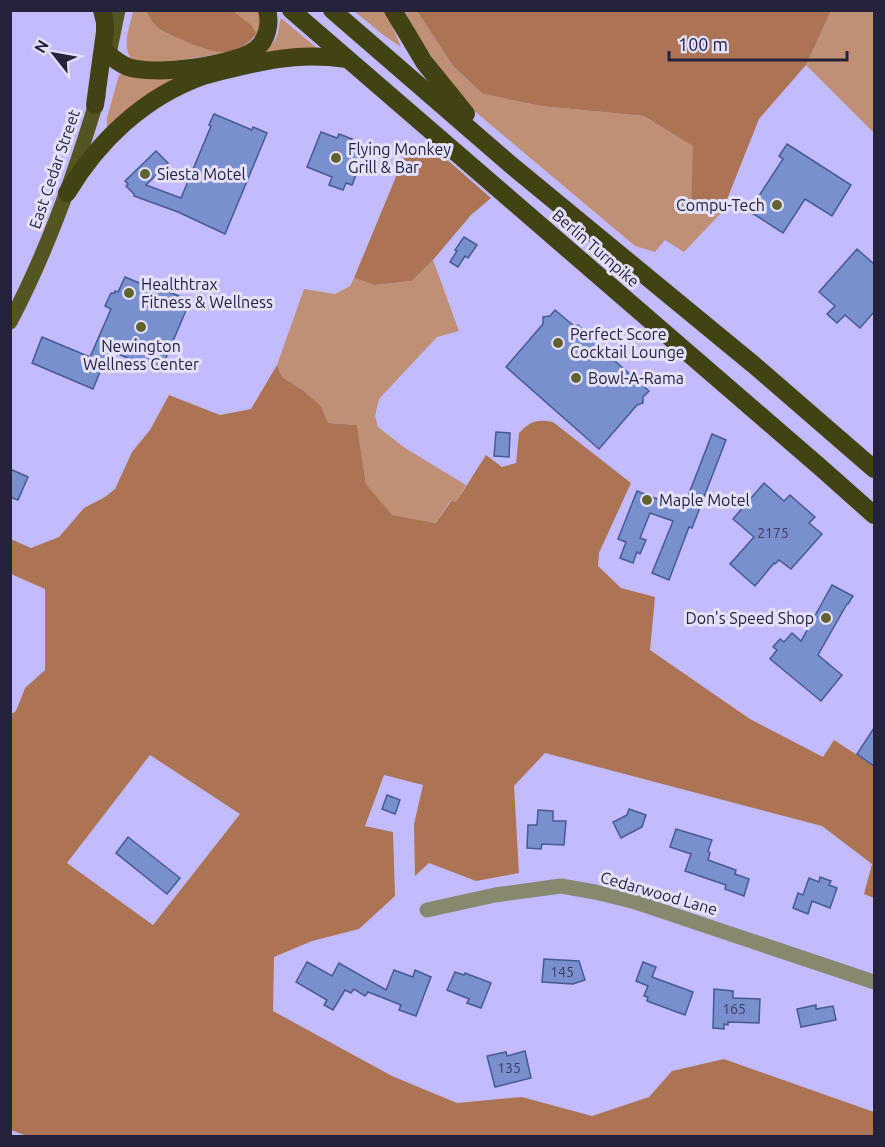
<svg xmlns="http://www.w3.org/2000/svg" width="885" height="1147" font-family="Ubuntu,sans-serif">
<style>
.green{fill:#bf8f76}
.forest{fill:#ac7455;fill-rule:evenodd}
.building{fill:#7a8fcd;stroke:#475993;stroke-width:1.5}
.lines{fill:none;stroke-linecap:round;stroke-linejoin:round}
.minor{stroke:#87886e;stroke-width:15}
.major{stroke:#552;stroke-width:15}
.highway{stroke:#424213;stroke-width:18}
.poi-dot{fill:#61622f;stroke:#e4e1fe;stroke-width:2}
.labels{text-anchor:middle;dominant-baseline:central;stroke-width:6;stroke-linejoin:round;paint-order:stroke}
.number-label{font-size:14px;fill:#3a3d60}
.poi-label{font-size:16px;fill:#25223c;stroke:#e4e1fe;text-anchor:start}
.street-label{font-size:16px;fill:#25223c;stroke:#e4e1fe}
</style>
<rect width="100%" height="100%" fill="#c2bbff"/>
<g class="green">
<path d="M260 10 261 25 257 34 247 44 235 49 220 54 155 64 132 60C121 46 130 27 133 11Z"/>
<path d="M354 11H386L401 47 382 34Z"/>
<path d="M405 11H417L453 66 483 94 541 106 644 116 694 146 691 208 722 212 684 252 665 240 655 252 635 246 472 109 447 78 418 37Z"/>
<path d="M831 11H874V133L806 65Z"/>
<path d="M281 18 317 48 254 58C263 51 275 45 278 33 279 27 279 23 281 18Z"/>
<path d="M207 68 108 128 107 127V118L119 75 123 73Z"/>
<path d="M433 260 459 331 437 337 379 399 375 416 378 427 405 448 466 485 456 502 450 501 436 523 391 515 366 484 357 425 328 423 321 406 304 391 282 377 277 365 304 289 335 294 350 286 354 278 374 285 412 281Z"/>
</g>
<g class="forest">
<path d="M146 11H233L251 25 256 33C250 44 235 53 221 52 208 52 172 36 160 29 154 25 149 17 146 11Z"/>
<path d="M417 11H831L806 65 759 119 722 212 691 208 693 146 644 116 541 106 483 94 453 66Z"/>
<path d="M429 144 491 198 471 215 433 260 412 281 374 285 354 278 405 155Z"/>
<path d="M277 365 282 377 304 391 321 406 328 423 357 425 366 484 392 515 436 523 451 501 456 502 486 455 502 467 516 463 519 433C531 421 536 419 553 422L631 483 599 553 598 566 621 588 655 597 650 650 750 719 823 757 834 740 874 766V898L864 894 872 864 822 826 545 753 514 786 519 873 476 881 429 863 415 876 414 824 423 785 384 775 365 826 393 832 395 896 359 929 312 941 274 957 273 1011 392 1076 457 1103 522 1097 592 1116 649 1097 672 1071 724 1059 874 1112V1136H27L11 1130V714L16 711 25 688 45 670V589L11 574V539L31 548 59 537 84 508 105 497 115 489 132 452 150 430 169 395 220 415 251 409ZM150 755 240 814 153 925 67 863Z"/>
</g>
<g class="building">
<path d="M214 114 252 130 253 127 267 133 225 234 178 212 134 196V194L126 186 128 184 125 181 156 151 168 163 146 185 181 198 211 126 209 125Z"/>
<path d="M321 132 337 138 339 134 352 139 350 144 366 150 352 185 346 183 343 190 329 185 332 177 307 167Z"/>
<path d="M787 144 851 185 832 216 805 199 783 233 749 211 783 159 779 156Z"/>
<path d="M464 237 477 245 468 258 465 256 458 267 450 262 457 251 455 250Z"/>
<path d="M857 249 874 264V312L860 328 845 315 837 323 827 314 835 306 819 292Z"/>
<path d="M125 277 156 290 158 287 190 301 160 372 109 350 93 389 32 363 42 337 90 357 111 309 105 306 111 293H115V291L118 292Z"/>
<path d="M555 310 574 326 578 325 583 330V334L591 340H595L615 358V361L649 391 643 397V403L637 405 599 449 506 367 543 324V317L550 316Z"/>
<path d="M496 432 510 433 509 457 494 456Z"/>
<path d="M712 434 726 440 692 528 689 527 669 580 652 573 673 521 650 513 640 538 646 540 640 554 637 552 633 563 620 558 626 542 618 539 637 491 683 509Z"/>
<path d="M10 469 28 477 18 500 10 497Z"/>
<path d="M764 483 784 501 790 495 799 503 815 517 809 523 822 534 791 569 779 560 775 564 774 563 755 586 730 564 754 537 733 519Z"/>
<path d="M832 585 853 596 848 604H847L818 655 842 675 821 701 770 659 777 650 773 647 780 639 784 642 792 633 801 641Z"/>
<path d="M874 728V766L857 754Z"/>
<path d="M387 795 400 800 395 814 382 809Z"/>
<path d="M629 809 646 815 642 827 621 838 613 822 627 815Z"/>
<path d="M538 810 553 811V821H566L564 845 542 844 541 849 527 848 528 825H537Z"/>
<path d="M676 829 712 840 708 851 710 853 708 860 736 870 735 874 749 879 744 896 725 889 726 885 685 871 691 854 670 847Z"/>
<path d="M128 837 180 878 167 894 116 853Z"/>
<path d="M820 877 831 881 829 885 837 888 830 908 812 901 808 914 793 908 798 893 803 895 809 878 819 882Z"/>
<path d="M544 959 579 961 585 980 573 984 542 982Z"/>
<path d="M307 962 332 976 339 963 386 990 394 970 413 977 415 970 431 977 416 1016 399 1010 401 1005 368 992 365 996 354 989 351 993 345 990 333 1010 324 1005 327 1000 296 982Z"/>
<path d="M643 962 656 967 652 977 693 992 685 1015 647 1001 648 997 644 996 648 986 636 981Z"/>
<path d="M455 972 464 975 465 973 491 983 481 1008 467 1003 469 999 447 990Z"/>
<path d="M714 989 733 991V998L760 999 759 1023 728 1022V1025L724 1024V1029L713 1028Z"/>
<path d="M816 1005V1009L833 1006 836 1020 801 1027 797 1009Z"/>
<path d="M525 1051 531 1078 495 1087 487 1056 506 1052 507 1056Z"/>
</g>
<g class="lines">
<path class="minor" d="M427 910 495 895 561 886 595 892 632 901 874 982"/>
<g class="major">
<path d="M110 49 118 10"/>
<path d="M10 322C48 250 75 174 98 96"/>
</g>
<g class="highway">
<path d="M291 10 820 467 874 515"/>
<path d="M332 10 511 165 754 365 874 469"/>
<path d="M393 10 424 62 466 114"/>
<path d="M108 54C114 59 120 64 128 67 154 76 234 66 256 49 267 40 271 24 267 10"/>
<path d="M95 105 105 32V22L102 10"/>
<path d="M67 193C98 141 144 97 203 76 216 72 230 69 243 66 280 57 309 54 347 59"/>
</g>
</g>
<g class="poi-dot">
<circle cx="336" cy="158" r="6"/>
<circle cx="145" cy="174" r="6"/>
<circle cx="777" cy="205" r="6"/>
<circle cx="129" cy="293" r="6"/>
<circle cx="141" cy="327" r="6"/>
<circle cx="558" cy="343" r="6"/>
<circle cx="576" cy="378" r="6"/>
<circle cx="647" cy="500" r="6"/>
<circle cx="826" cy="618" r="6"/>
</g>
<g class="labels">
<g class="number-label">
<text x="773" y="533">2175</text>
<text x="562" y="972">145</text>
<text x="734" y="1009">165</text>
<text x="509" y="1068">135</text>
</g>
<g class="poi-label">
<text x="348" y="149">Flying Monkey<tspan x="348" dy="18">Grill &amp; Bar</tspan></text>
<text x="157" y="174">Siesta Motel</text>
<text x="765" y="205" text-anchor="end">Compu-Tech</text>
<text x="141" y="284">Healthtrax<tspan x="141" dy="18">Fitness &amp; Wellness</tspan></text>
<text x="570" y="334">Perfect Score<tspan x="570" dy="18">Cocktail Lounge</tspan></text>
<text x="141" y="346" text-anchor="middle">Newington<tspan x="141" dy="18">Wellness Center</tspan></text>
<text x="588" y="378">Bowl-A-Rama</text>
<text x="659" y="500">Maple Motel</text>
<text x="814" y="618" text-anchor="end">Don's Speed Shop</text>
</g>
<g class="street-label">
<text transform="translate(54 169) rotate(-71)">East Cedar Street</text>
<text transform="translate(596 248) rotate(41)">Berlin Turnpike</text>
<text transform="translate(659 893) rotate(16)">Cedarwood Lane</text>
</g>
</g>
<rect width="885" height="1147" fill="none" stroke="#25223c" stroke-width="24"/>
<g transform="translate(54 54) rotate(301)" stroke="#e4e1fe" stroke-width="4.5" paint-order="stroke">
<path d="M0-4.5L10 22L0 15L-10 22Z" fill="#25223c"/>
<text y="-9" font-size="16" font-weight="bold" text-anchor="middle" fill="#25223c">N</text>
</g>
<path d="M669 51v9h178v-9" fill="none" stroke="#25223c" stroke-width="3"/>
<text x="678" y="51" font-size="18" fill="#25223c" stroke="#e4e1fe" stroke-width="4.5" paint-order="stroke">100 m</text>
</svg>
